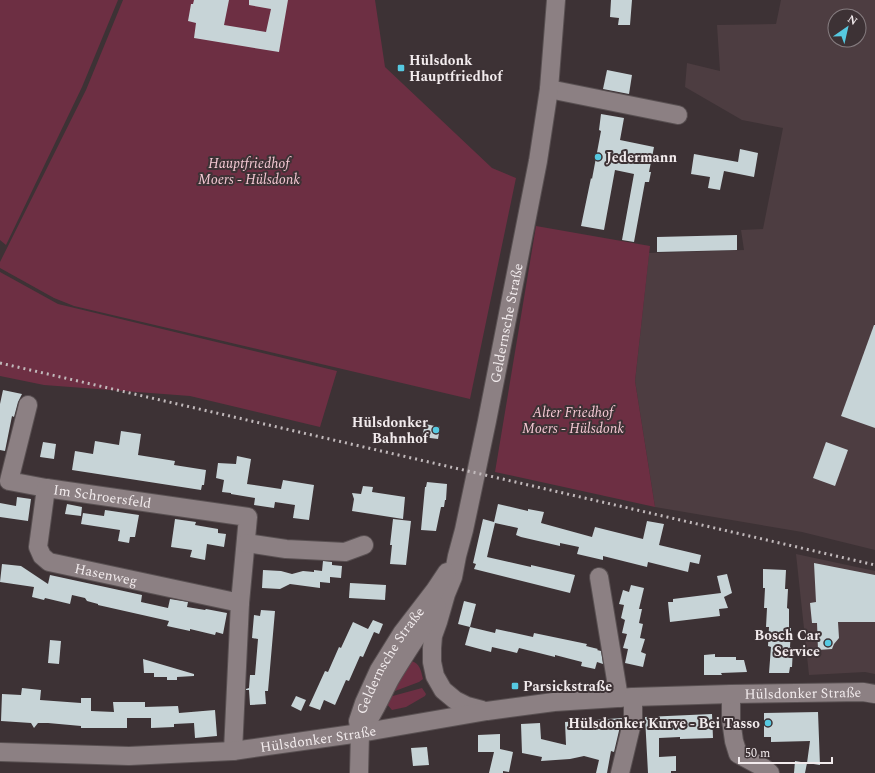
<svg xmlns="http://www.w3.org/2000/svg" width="875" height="773" font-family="Spectral,serif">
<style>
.built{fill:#4d3d41;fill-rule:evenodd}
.green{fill:#6d2f43}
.building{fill:#c7d4d7}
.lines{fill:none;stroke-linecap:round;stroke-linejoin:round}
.minor-casing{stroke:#595052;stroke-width:20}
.minor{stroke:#8c8083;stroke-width:18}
.rail{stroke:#c1b9bb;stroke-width:3;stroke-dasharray:2 4;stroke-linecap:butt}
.poi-dot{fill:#56c9e1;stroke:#3d3235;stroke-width:1.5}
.labels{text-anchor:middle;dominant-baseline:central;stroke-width:4;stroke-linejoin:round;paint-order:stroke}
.poi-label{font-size:14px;font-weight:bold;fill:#f2ebed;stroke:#3d3235;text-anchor:start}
.park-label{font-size:14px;font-style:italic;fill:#f5c9d4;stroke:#3d3235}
.street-label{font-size:14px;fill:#f2ebed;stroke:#3d3235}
</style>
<rect width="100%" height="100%" fill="#3d3235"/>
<g class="built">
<path d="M781 0H875V550L802 532 655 507 635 381 649 253 744 250 741 230 763 229 783 128 742 120 685 87 687 63 720 71 717 25 776 24ZM835 16H859V40H835Z"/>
<path d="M796 554 875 571V674L865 672 809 675Z"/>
</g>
<g class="green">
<path d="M0 0H118L82 87 6 245 0 240Z"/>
<path d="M123 0H375L385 67 492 168 516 178 470 399 74 306 54 298 0 268V262L86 90Z"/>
<path d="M536 226 650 246 635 381 655 507 495 472Z"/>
<path d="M0 272 58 304 337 371 320 427 190 396 44 385 0 376Z"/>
<path d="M411 661C420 663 421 671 423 679L419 682 387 694Z"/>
<path d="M422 688 426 694 425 696 406 707 392 710 386 703 389 697Z"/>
</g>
<g class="building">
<path d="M194 0H229L224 25 266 32 271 9 249 5V0H288L279 52 194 38 196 23 188 21 191 4H193Z"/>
<path d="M611 0H632L630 25H618L619 18 610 17Z"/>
<path d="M607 70 632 75 629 94 603 89Z"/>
<path d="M601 114 624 118 620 140 654 147 649 172H651L649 182H645L634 242 622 240 634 174 615 170 604 230 581 226 591 178 592 179 601 131 599 130Z"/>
<path d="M740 149 758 153 754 177 724 171 720 190 708 188 710 177 691 174 694 154 738 162Z"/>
<path d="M737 235V250L657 252V237Z"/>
<path d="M874 325H875V428L841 416Z"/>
<path d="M3 390 22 394 18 402 14 417 12 416 5 451 0 450V404Z"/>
<path d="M425 424 440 427 438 439 422 437Z"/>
<path d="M121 431 141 434 138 455 175 461 174 465 206 470 204 485H202L201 490 72 470 75 451 93 454 95 441 119 445Z"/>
<path d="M43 442 56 444 54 459 40 457Z"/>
<path d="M826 442 848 450 835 486 813 478Z"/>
<path d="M237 456 251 459 247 484 281 489 283 480 314 485 309 520 293 518 295 505 275 502 274 508 254 505 255 498 231 494V493L222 492 224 480 216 478 218 463 236 464Z"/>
<path d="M427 482 447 484 446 500H445L444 507H441L436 531 421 530 425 487H426Z"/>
<path d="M363 486 373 487 372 492 405 497 403 519 352 511 354 499 352 493 361 494Z"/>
<path d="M17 497 31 499 28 521 0 517V503L16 506Z"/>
<path d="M67 504 82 507 81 516 65 514Z"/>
<path d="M498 504 528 511V509L544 512 541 523 592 537 595 527 643 539 647 521 664 524 659 545 701 555 699 564 690 562 688 572 648 562 647 567 603 556V560L577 554 579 547 560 543V546L521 537 516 535 518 528 495 523 487 557 531 567V565L575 575 570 593 474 569 476 564 473 563 483 519 494 522Z"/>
<path d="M105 510 139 515 135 537H130L129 543 118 541 120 530 81 524 83 513 104 516Z"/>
<path d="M175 519 196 522 195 525 218 529V533L226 534 224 547 207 544 205 560 190 557 192 550 171 547Z"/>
<path d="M393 519 411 521 406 565 390 564 392 545H390Z"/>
<path d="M323 561 332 562V565L342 566 341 578 330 577V583L320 582V588L290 584 280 589 262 588 263 570 281 571 292 574 303 571 314 572V570L322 571Z"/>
<path d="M814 563 875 575V622H838L839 638 834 644 832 649 818 650 817 623H812L810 603 816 602Z"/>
<path d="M2 564 21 566 48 584 50 575 142 595 141 602 168 608 170 599 188 602 187 607 205 610 206 609 227 613 223 634 216 632 215 635 190 629V631L167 626 169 621 98 605V604L87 601 85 598 72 595 70 604 45 598 44 600 32 597 34 587 0 582Z"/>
<path d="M763 569 786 570 785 589H788L787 608 789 609V628H791L790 647 793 648 792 667H790L789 673H769L771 647 768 646 769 627H766L767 608H764L765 588H763Z"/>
<path d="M727 574 732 593 724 597 728 608 719 609 720 616 670 622 668 602H673V599L721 593 717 576Z"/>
<path d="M350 583 386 585 385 600 349 598Z"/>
<path d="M631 585 644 588 639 609H642L639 623 643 624 640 638 645 639 641 652 646 654 643 667 625 663 628 649 623 648 627 634 622 633 625 620 621 618 624 605 619 604 623 590 629 592Z"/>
<path d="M464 601 476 604 470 627 458 624Z"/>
<path d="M261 610 275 611 268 691H265L266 704 250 705 249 690H246V689L249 688 250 675H255L258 639 252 638 254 615 260 616Z"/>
<path d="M373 620 383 624 379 634 374 632 363 657 360 656 349 681 346 680 335 705 324 700 320 710 309 706 325 671 328 672 339 647 341 648 353 622 368 629Z"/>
<path d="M470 627 495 633 496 629 533 637 534 633 587 644 586 646 598 649 597 650 601 651 603 664 597 662 595 669 581 666 582 662 555 655V657L519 648 517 653 492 647 491 652 465 645Z"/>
<path d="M50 640 61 641 59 664 48 663Z"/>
<path d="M715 654V657H736V660H744L747 672 721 673 722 675H704V655Z"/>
<path d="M143 659 194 674V676L177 677V680H167V677H154V673H144Z"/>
<path d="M22 688 41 690 40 700 81 703V698H91V711L114 712 113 702H145V707L178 706 179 713 215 710 217 736 195 738 194 723 174 724V727L151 728V718H127V728H81V726L48 723H38L34 728 31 723 1 721 2 694 21 695Z"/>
<path d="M296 696 306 700 301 711 291 706Z"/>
<path d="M818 712 820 765 807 763 810 741 771 742V737H764V713Z"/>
<path d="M712 714 713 738 680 739V737L659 738V757L676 756V771H671V773H648L645 717Z"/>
<path d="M622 718 614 752 611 751 607 773H596L599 760 584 756 570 759 541 761 542 757 522 753 521 724 540 723 541 739 566 745 565 722Z"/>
<path d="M500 734V749L513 752 509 772 503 771V773H489L494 752H478V735Z"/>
<path d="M427 747 429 765 413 766 411 748Z"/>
<path d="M795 761 807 763 805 773H794Z"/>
</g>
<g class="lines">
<g class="minor-casing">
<g id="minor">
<path d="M549 89 678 115"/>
<path id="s1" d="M28 405 9 481 46 488 248 517 240 603 233 751"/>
<path id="s2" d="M46 488 38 547 42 556 49 562 240 603"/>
<path d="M246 543 286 549 345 552 364 545"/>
<path d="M599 577 619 698"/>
<path d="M731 694V720L734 741 738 754 764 768 770 773"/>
<path id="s3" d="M482 710 467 706 455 700 443 690 435 676 432 662V648L433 636 438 622 446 594 453 577 457 556 464 530 487 421 538 161 549 89 556 0"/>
<path d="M360 733C373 716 380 698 390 679 405 654 421 630 437 606"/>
<path id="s4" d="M0 752 129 756 233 751 360 733 487 711 554 702 633 697 731 694 863 692 875 694"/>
<path id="s5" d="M359 773 360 733 358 721 364 703 379 670 402 633 435 590 447 572"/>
<path d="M620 773 633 719V697"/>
</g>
</g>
<use href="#minor" class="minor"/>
<path class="rail" d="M0 363 875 565"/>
</g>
<g class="poi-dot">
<rect x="397" y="64" width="8" height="8" rx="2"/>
<circle cx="598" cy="157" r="4"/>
<circle cx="436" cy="430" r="4"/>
<circle cx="828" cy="643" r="4"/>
<rect x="511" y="682" width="8" height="8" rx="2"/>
<circle cx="768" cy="723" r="4"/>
</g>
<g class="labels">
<g class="poi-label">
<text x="409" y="60">Hülsdonk<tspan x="409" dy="16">Hauptfriedhof</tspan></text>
<text x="606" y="157">Jedermann</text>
<text x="428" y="422" text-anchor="end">Hülsdonker<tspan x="428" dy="16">Bahnhof</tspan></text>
<text x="820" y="635" text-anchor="end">Bosch Car<tspan x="820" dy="16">Service</tspan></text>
<text x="523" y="686">Parsickstraße</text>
<text x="760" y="723" text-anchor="end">Hülsdonker Kurve - Bei Tasso</text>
</g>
<g class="park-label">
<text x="249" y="163">Hauptfriedhof<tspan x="249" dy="16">Moers - Hülsdonk</tspan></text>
<text x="573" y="412">Alter Friedhof<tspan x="573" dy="16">Moers - Hülsdonk</tspan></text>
</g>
<g class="street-label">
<text stroke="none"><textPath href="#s3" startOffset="423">Geldernsche Straße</textPath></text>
<text stroke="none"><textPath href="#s1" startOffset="173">Im Schroersfeld</textPath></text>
<text stroke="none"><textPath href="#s2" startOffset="137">Hasenweg</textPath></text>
<text stroke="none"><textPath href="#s5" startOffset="121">Geldernsche Straße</textPath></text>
<text stroke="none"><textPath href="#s4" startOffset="807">Hülsdonker Straße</textPath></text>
<text stroke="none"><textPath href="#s4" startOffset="319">Hülsdonker Straße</textPath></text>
</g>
</g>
<g transform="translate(847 28) rotate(34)"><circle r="19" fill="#3d3235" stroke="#857c7f"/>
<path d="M0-3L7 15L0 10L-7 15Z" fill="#56c9e1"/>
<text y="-6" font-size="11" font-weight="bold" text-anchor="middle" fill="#f2ebed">N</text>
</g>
<path d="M739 757v6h93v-6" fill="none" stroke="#f2ebed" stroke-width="2"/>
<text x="745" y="757" font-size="12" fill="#f2ebed" stroke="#3d3235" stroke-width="3" paint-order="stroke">50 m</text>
</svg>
